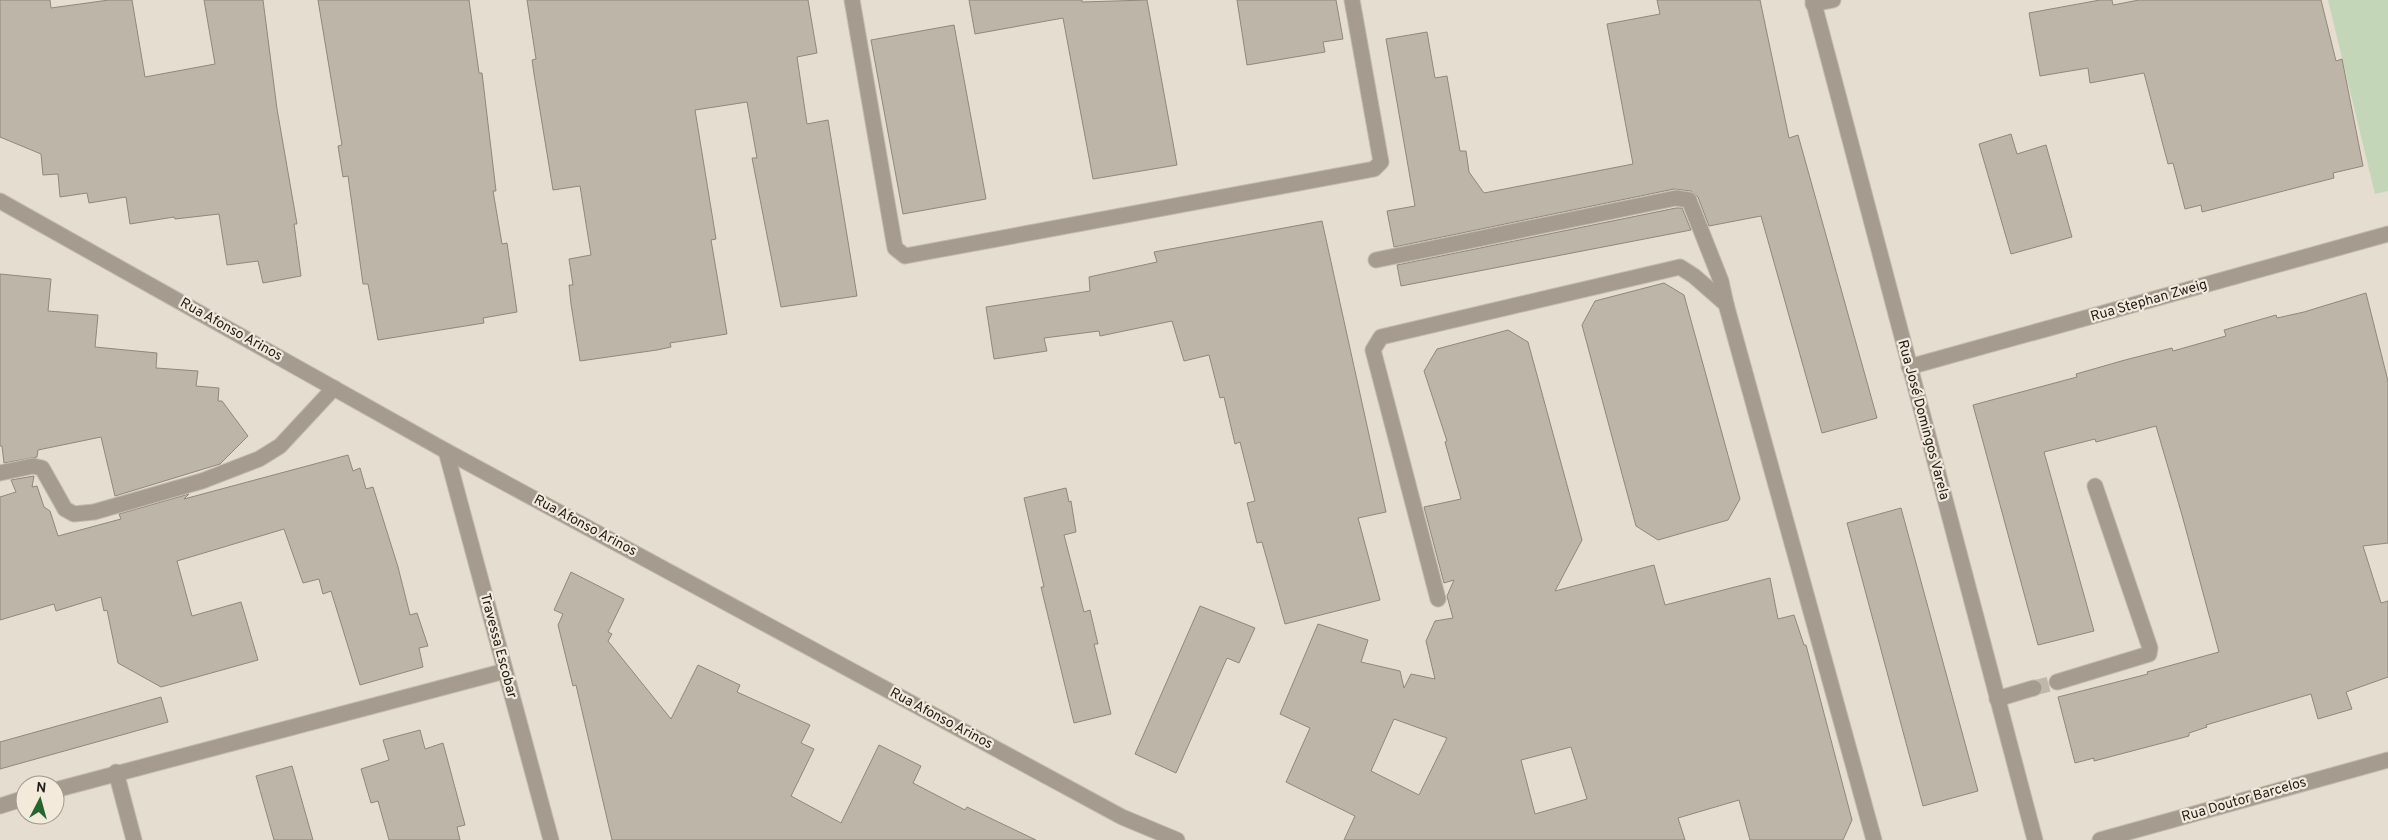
<svg xmlns="http://www.w3.org/2000/svg" width="2388" height="840" font-family="Overpass,sans-serif">
<style>
.green{fill:#c3d6b8}
.building{fill:#bdb5a8;stroke:#8f887b;fill-rule:evenodd}
.lines{fill:none;stroke-linecap:round;stroke-linejoin:round}
.minor-tunnel{stroke:#beb7aa;stroke-width:15;stroke-dasharray:15 8;stroke-linecap:butt}
.minor-casing{stroke:#c2bbae;stroke-width:17}
.minor{stroke:#a59b8f;stroke-width:15}
.labels{text-anchor:middle;dominant-baseline:central;stroke-width:4.5;stroke-linejoin:round;paint-order:stroke}
.street-label{font-size:14px;fill:#201e18;stroke:#f3eadc}
</style>
<rect width="100%" height="100%" fill="#e5ddcf"/>
<path class="green" d="M2328 0H2388V191L2375 194Z"/>
<g class="building">
<path d="M0 0H50L51 8 109 0H132L145 77 215 64 204 0H263L277 109 297 224H294L301 276 263 283 258 261 227 265 219 214 175 219 174 217 130 224 126 197 89 203 87 193 60 197 58 174 43 175 41 154 0 137Z"/>
<path d="M318 0H469L479 73H482L496 191H493L502 244 507 243 517 312 483 318 484 323 378 340 368 284H363L348 176 343 177 338 146 342 145Z"/>
<path d="M527 0H808L817 53 797 57 807 124 828 120 857 296 781 307 752 158H757L747 102 695 110 716 239 711 240 727 334 670 343 671 347 657 350 580 361 571 304 569 285H573L569 259 591 255 580 186 553 190 534 74 532 60 536 59Z"/>
<path d="M969 0H1082V2L1147 0 1177 165 1093 179 1063 18 975 34Z"/>
<path d="M1237 0H1336L1343 39 1323 42 1325 52 1247 65Z"/>
<path d="M1657 0H1760L1789 138 1798 135 1877 418 1822 433 1761 216 1709 226 1698 197 1691 191 1674 189 1394 247 1387 211 1415 206 1386 39 1427 32 1435 78 1447 76 1460 151H1466L1469 172 1484 193 1633 164 1607 24 1660 14Z"/>
<path d="M2100 0H2112L2113 5 2139 0H2321L2336 61 2342 59 2363 166 2333 173 2334 178 2202 212 2201 205 2185 209 2173 163 2168 164 2144 73 2090 83 2088 68 2040 76 2029 13Z"/>
<path d="M954 25 986 199 903 214 871 40Z"/>
<path d="M2011 134 2017 154 2046 145 2072 237 2011 254 1979 144Z"/>
<path d="M1676 208H1682L1691 230 1401 286 1397 265Z"/>
<path d="M1322 221 1386 512 1358 518 1380 600 1285 624 1262 542 1257 543 1247 503 1255 501 1240 442 1235 444 1224 397 1220 398 1209 355 1184 361 1172 321 1100 336 1099 331 1044 338 1047 351 994 359 986 307 1090 291 1089 277 1157 262 1154 252Z"/>
<path d="M0 274 51 279 48 311 98 315 95 347 157 353 156 368 198 371 196 386 219 388 218 401H222L248 436 220 464 115 496 101 437 38 450 37 457 4 463 2 446H0Z"/>
<path d="M1664 283 1684 295 1740 499 1728 520 1658 540 1636 526 1582 325 1595 301Z"/>
<path d="M2366 293 2388 381V543L2363 546 2381 603 2388 601V677L2346 692 2352 709 2318 719 2311 694 2206 725 2207 727 2189 733V736L2094 761V758L2075 763 2058 697 2148 674 2147 672 2219 652 2182 515 2156 426 2096 442 2095 439 2044 452 2094 631 2038 645 1973 405 2077 377 2076 374 2125 360 2172 348 2173 351 2226 336 2224 330 2276 315 2277 318 2304 312Z"/>
<path d="M1508 330 1528 342 1582 540 1555 591 1654 565 1665 605 1770 578 1778 619 1794 615 1804 645H1806L1852 820 1843 840H1750L1739 800 1678 818 1685 840H1344L1355 816 1286 782 1310 728 1280 714 1318 624 1368 640 1361 662 1400 671 1404 688 1411 674 1435 679 1426 641 1435 621 1453 618 1447 596 1454 580 1444 583 1424 507 1461 499 1445 442 1447 441 1424 371 1437 349ZM1394 719 1447 738 1419 795 1371 771ZM1571 747 1587 799 1535 814 1521 760Z"/>
<path d="M348 455 353 471 360 468 366 489 373 487 398 567 410 615 417 613 428 646 419 648 423 667 360 685 331 591 323 594 319 579 303 583 284 529 177 561 192 616 241 602 258 660 161 687 118 663 107 610 104 611 101 597 56 611 54 604 0 620V497L16 492 11 480 34 476 32 487 37 486 44 507 50 511 58 536 121 519 119 514 189 494 184 499Z"/>
<path d="M1066 488 1069 502 1071 501 1076 532 1064 535 1084 612 1090 610 1098 644H1094L1111 714 1074 723 1041 587H1044L1024 498Z"/>
<path d="M1901 508 1978 791 1923 806 1847 523Z"/>
<path d="M571 572 624 599 608 632 612 634 608 641 671 719 698 665 740 685 737 692 810 725 801 743 814 749 791 796 841 823 879 745 921 766 913 783 965 810 967 807 1036 840H612L576 685 573 686 558 625 563 614 554 610Z"/>
<path d="M1200 606 1255 628 1239 663 1227 658 1176 773 1135 754Z"/>
<path d="M161 697 168 722 0 769V742Z"/>
<path d="M420 730 425 749 443 743 465 825 457 827 460 840H389L378 801 371 803 361 769 389 760 383 740Z"/>
<path d="M292 766 313 840H274L256 776Z"/>
</g>
<g class="lines">
<path class="minor-tunnel" d="M2034 688 2057 682"/>
<g class="minor-casing">
<g id="minor">
<path d="M852 0 895 248 905 256 1374 169 1381 162 1352 0"/>
<path d="M1813 0 2035 840"/>
<path d="M1813 4 1833 0"/>
<path d="M0 201 446 451 1122 817 1177 840"/>
<path d="M1376 260 1676 198 1689 200 1721 281 1726 304"/>
<path d="M1909 367 2388 234"/>
<path d="M446 451 551 840"/>
<path d="M0 473 33 466 42 468 65 509 74 514 94 512 202 481 259 459 280 446 334 388"/>
<path d="M1438 599 1373 350 1381 337 1680 267 1694 276 1726 304 1874 840"/>
<path d="M2057 682 2149 654 2150 648 2095 486"/>
<path d="M1997 699 2034 688"/>
<path d="M116 772 134 840"/>
<path d="M55 790 505 671"/>
<path d="M0 806 25 798"/>
<path d="M2100 840 2388 760"/>
</g>
</g>
<use href="#minor" class="minor"/>
</g>
<g class="labels">
<g class="street-label">
<text transform="translate(2149 301) rotate(-16)">Rua Stephan Zweig</text>
<text transform="translate(231 330) rotate(29)">Rua Afonso Arinos</text>
<text transform="translate(1923 420) rotate(75)">Rua José Domingos Varela</text>
<text transform="translate(585 526) rotate(28)">Rua Afonso Arinos</text>
<text transform="translate(498 646) rotate(75)">Travessa Escobar</text>
<text transform="translate(941 719) rotate(28)">Rua Afonso Arinos</text>
<text transform="translate(2244 800) rotate(-16)">Rua Doutor Barcelos</text>
</g>
</g>
<g transform="translate(40 800) rotate(6)"><circle r="24" fill="#f3eadc" stroke="#9f988e"/>
<path d="M0-4L9 19L0 12L-9 19Z" fill="#27652e"/>
<text y="-8" font-size="14" font-weight="bold" text-anchor="middle" fill="#201e18">N</text>
</g>
</svg>
